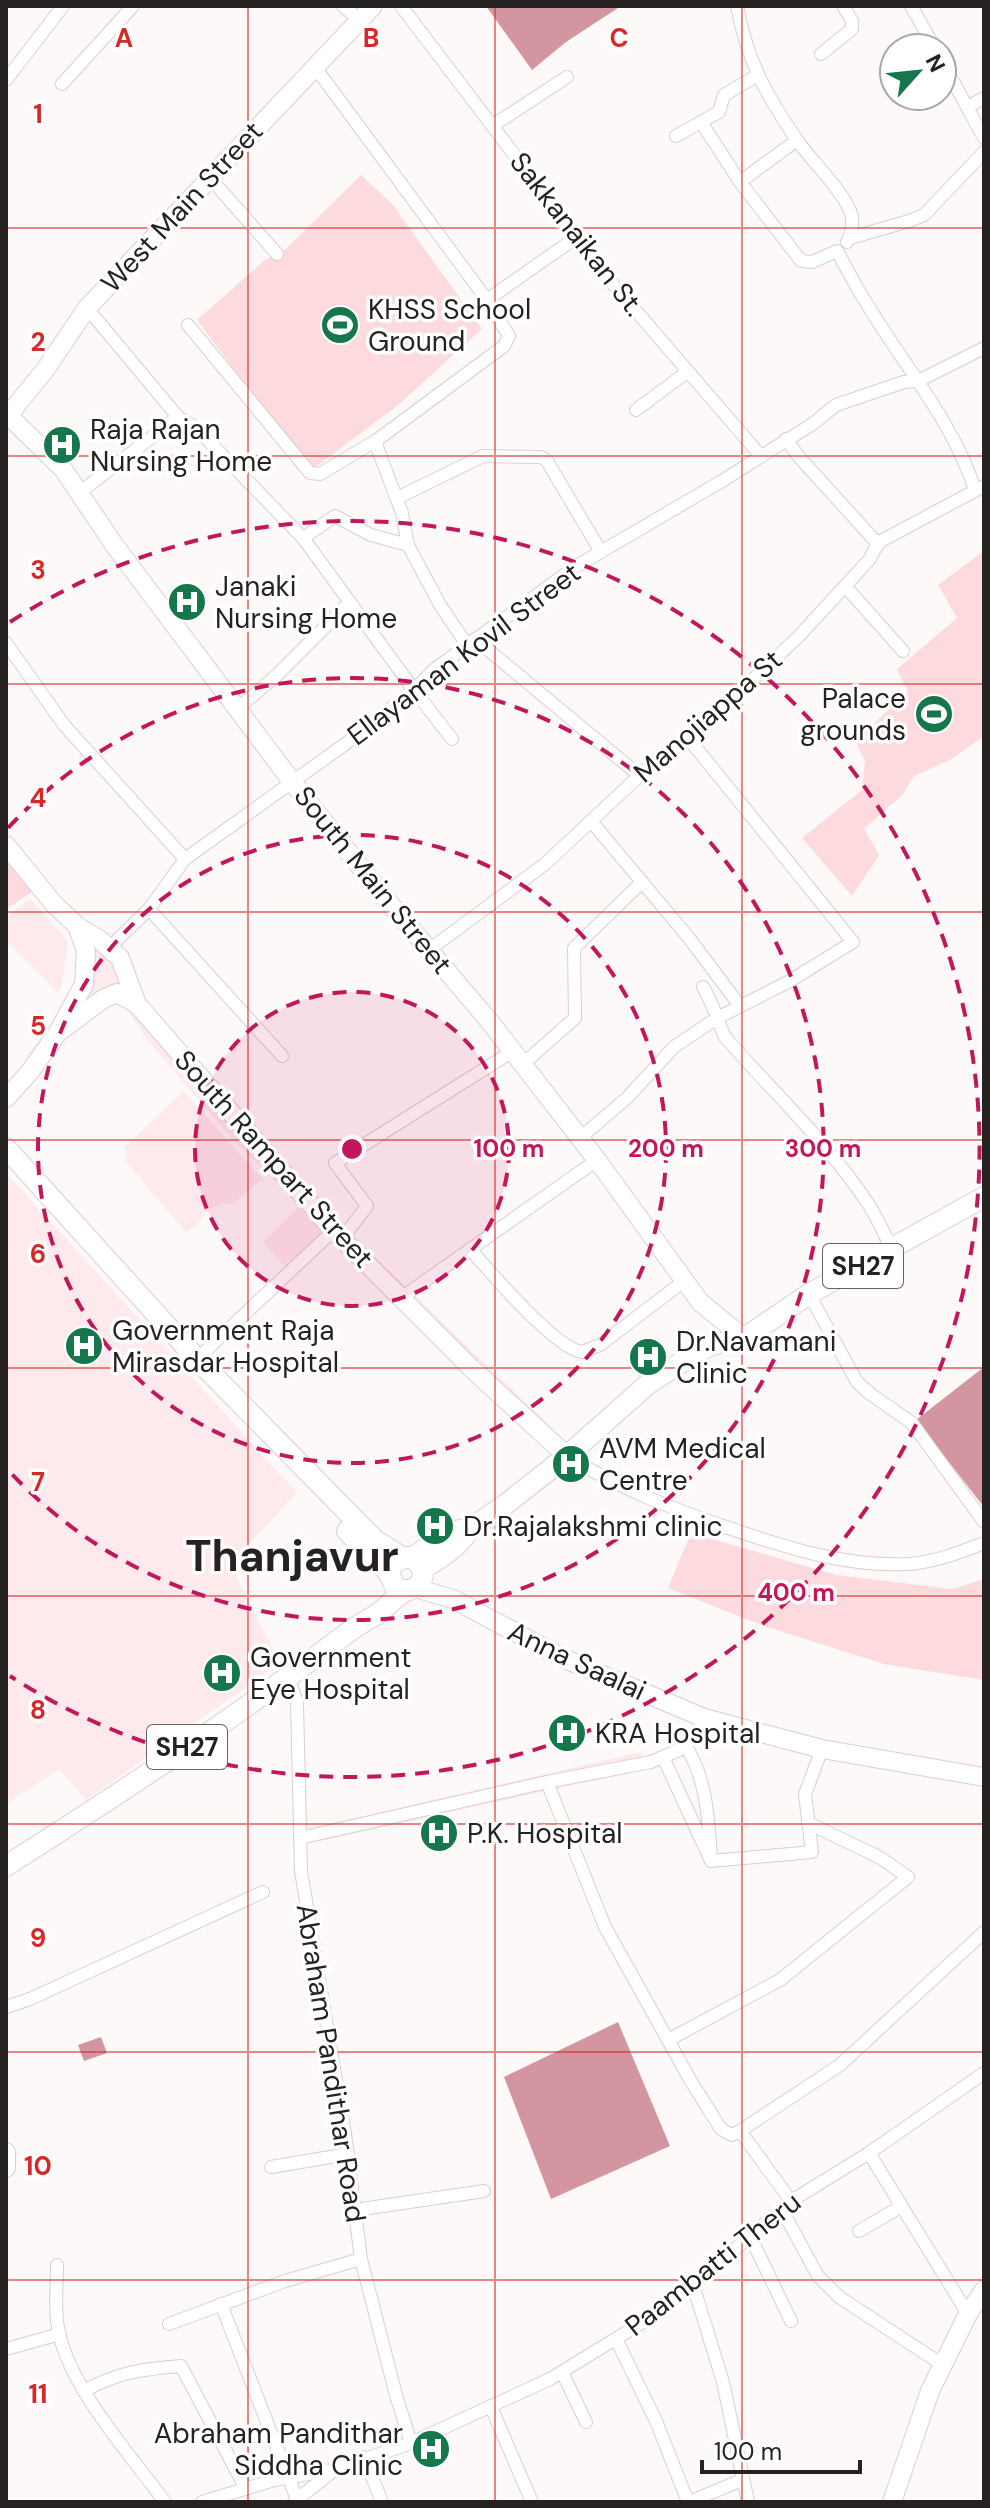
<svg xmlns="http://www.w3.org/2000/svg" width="990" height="2508" font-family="'DM Sans',sans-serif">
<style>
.built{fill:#fee9ec}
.green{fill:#fcdade}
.water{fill:#d396a0}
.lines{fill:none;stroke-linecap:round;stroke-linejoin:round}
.street-casing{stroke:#daced0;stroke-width:14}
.secondary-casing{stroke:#daced0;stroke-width:20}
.primary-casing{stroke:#daced0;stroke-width:22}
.street{stroke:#fff;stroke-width:12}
.secondary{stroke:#fff;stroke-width:18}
.primary{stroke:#fff;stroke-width:20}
.grid{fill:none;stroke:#d62828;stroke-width:2;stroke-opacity:0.55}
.ring{fill:none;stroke:#c2185b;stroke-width:4;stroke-dasharray:14 10}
.labels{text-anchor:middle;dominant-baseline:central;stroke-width:7;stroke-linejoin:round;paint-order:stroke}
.shield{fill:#fff;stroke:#676464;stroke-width:2}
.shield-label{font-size:26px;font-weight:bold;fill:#262222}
.street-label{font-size:28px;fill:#262222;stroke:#fff}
.poi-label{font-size:28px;fill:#262222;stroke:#fff;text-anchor:start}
.town-label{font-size:44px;font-weight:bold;fill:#262222;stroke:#fff}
.grid-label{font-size:26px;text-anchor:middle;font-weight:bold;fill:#d62828;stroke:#fff;stroke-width:7;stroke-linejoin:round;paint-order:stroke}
.centre{fill:#c2185b;stroke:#fff;stroke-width:4}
.ring-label{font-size:24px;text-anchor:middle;font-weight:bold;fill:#c2185b;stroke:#fff;stroke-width:7;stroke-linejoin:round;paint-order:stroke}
</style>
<rect width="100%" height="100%" fill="#fef9f9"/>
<g class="built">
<path d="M39 895 124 972 139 1000 345 1228 555 1431 543 1442 236 1143 150 1043 127 1010 112 1002H98L39 1063 28 1054 63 1011 83 969 70 928Z"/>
<path d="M30 899 68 941 61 989 57 992 6 941V917Z"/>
<path d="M183 1091 263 1179 231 1205 222 1203 206 1212 198 1224 186 1232 124 1160 128 1155 124 1148Z"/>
<path d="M6 1173 297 1493 230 1564 280 1663 86 1800 59 1769 6 1804Z"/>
<path d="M298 1207 324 1234 286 1268 263 1242Z"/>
<path d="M641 1752 645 1769 307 1844V1829Z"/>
</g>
<g class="green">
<path d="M361 175 392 204 482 329 397 406 310 471 197 320 265 260 286 249Z"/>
<path d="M984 546V736L950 760 914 776 903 794 864 829 879 855 852 896 802 838 862 790 865 761 855 741 908 692 897 669 957 618 938 585 981 553Z"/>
<path d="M6 849 38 888 6 909Z"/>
<path d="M691 1533 837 1575 952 1589 984 1579V1680L884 1664 761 1625 668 1588Z"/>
</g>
<g class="water">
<path d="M486 6H621L566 42 532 70Z"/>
<path d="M984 1367V1507L916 1420Z"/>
<path d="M618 2022 670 2146 551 2199 504 2077Z"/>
<path d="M101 2037 107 2053 84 2061 78 2045Z"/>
</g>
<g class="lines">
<g class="street-casing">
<g id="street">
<path d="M343 6 360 20"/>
<path d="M401 6 513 153 574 239 760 455"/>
<path d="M737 6C747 60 766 95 797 140L740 182 801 261 812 262 837 251C847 269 856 287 867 304 904 366 953 421 975 490"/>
<path d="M911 6 935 48"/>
<path d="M821 54 852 29V21L843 6"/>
<path d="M942 61 967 107 984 98"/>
<path d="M315 67 487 300 509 336 504 346 377 440V447L402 513 408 545 440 605 467 645"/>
<path d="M6 80 63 6"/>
<path d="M62 84 133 6"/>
<path d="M967 107 984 138"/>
<path d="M701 122 740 182"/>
<path d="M492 126 567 77"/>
<path d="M676 136 719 112 724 95 758 75"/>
<path d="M797 140C811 161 847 194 852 217 853 225 851 236 847 242"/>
<path d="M210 178 277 254"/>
<path d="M850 238 909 221 924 215 984 152"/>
<path d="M487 300 574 239"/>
<path d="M87 308 178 417 196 428 303 538 414 690 452 739"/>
<path d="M188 325 310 473 320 474 377 440"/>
<path d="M636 410 687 372"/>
<path d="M786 439 799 457 878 544"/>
<path d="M79 493 178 417"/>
<path d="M397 498 483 456 541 457 547 461 601 552"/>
<path d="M303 538 335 516 371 535 408 545"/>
<path d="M845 586 903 651"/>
<path d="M475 639 640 776"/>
<path d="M6 643 64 725 185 859 348 742 414 690 435 669 575 567 722 481 814 423 836 405 904 382 918 381 984 348"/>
<path d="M238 708 275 677 350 602"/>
<path d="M591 821 689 938 740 1006"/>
<path d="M149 909 282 1056"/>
<path d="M110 947 149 909 185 859"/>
<path d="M429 950 545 864 654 762 698 731 799 636 869 560 879 542 984 486"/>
<path d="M703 987C713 1003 717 1020 725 1037 773 1092 829 1144 869 1205 878 1219 884 1234 892 1249"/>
<path d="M523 1064 575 1018 574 948 642 882"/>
<path d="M580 1138 627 1098 674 1047 717 1018 788 982 853 942 688 738"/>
<path d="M342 1239 367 1206 335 1163 513 1051"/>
<path d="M470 1249C490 1272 555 1348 582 1352L600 1345 684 1281"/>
<path d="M809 1294 857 1382 869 1393 912 1423 984 1522"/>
<path d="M401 1298 597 1160"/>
<path d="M197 1359 333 1231"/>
<path d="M567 1456C618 1488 673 1509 729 1528 787 1548 846 1567 908 1564 936 1562 958 1553 984 1543"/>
<path d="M289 1678 297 1703 301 1871 345 2134 361 2259 396 2395 411 2443"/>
<path d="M685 1745C707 1779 708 1818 711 1857"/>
<path d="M663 1757 711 1861 812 1852 805 1794 822 1749"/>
<path d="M547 1782 605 1927 692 2083 721 2129 732 2135 740 2131 791 2201"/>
<path d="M300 1838 547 1782 651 1762 679 1750 696 1735 704 1718"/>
<path d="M6 2007 30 1999 263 1892"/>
<path d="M668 2040 780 1980 908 1877 879 1857 808 1823"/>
<path d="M740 2131 840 2065 984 1932"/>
<path d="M869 2153 968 2314"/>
<path d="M271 2167 348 2154"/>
<path d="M355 2210 484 2191"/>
<path d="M782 2210 818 2276 839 2297 943 2365"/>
<path d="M859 2231 902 2206"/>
<path d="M750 2236 791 2321"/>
<path d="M57 2265C57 2284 55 2303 57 2321 63 2381 130 2454 165 2502"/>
<path d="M693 2285 723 2382 748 2502"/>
<path d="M221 2304 298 2502"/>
<path d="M169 2324 285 2281 361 2259"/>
<path d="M616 2339 656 2421 688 2502"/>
<path d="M6 2349 60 2334"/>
<path d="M562 2372 586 2422"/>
<path d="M84 2391C118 2372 143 2369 181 2366L246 2489"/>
<path d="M491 2407 532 2502"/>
<path d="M364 2457 382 2502"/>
<path d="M202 2502 274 2480 337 2469 411 2443 550 2379 640 2324 693 2285 791 2201 869 2153 984 2073"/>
<path d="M294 2502 334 2470"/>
<path d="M689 2502 742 2480"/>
</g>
</g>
<g class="secondary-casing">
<g id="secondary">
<path d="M9 416 63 469 115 546 293 783 390 904 490 1022 597 1160 700 1302 744 1338"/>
<path d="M6 418 45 370 87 308 373 6"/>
<path d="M6 845 53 903 77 926 100 940 120 958 137 1004 331 1228 471 1368 567 1456"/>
<path d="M59 1032 103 999 117 993 137 1004"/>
<path d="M6 1098 29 1073 57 1034 84 984 86 951 77 926"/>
<path d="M415 1588 453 1599 565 1659 704 1718 822 1749 984 1777"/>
<path d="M6 2152V2168"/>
<path d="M892 2502 930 2391 968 2314 984 2290"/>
</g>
</g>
<g class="primary-casing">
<g id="primary">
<path d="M6 1148 197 1359 357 1522 375 1540 402 1557"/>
<path d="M347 1531 389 1573"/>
<path d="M412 1558 439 1539 455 1531 471 1528 506 1504 567 1456 648 1384 688 1358 711 1345 744 1338 809 1294 984 1197"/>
<path d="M422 1569C442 1558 458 1547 471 1528"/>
<path d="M6 1866C125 1790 242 1713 354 1628 363 1622 372 1618 380 1612 388 1606 395 1597 404 1592 409 1589 415 1590 419 1584 428 1572 419 1560 407 1557L393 1563 389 1573 395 1587 405 1591"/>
</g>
</g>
<use href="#street" class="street"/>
<use href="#secondary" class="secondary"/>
<use href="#primary" class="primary"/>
</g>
<path class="grid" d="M248 6V2502M495 6V2502M742 6V2502M6 228H984M6 456H984M6 684H984M6 912H984M6 1140H984M6 1368H984M6 1596H984M6 1824H984M6 2052H984M6 2280H984"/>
<circle cx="352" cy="1149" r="157" fill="#c2185b" fill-opacity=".12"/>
<g class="ring">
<circle cx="352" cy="1149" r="157"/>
<circle cx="352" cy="1149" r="314"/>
<path d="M8 828A471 471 0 1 1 8 1470"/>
<path d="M10 622A628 628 0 1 1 10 1676"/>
</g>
<defs>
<g id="stadium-disc" transform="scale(2)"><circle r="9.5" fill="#16764c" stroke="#fff"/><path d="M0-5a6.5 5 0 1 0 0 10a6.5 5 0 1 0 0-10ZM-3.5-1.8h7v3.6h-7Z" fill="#fff"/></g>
<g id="hospital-disc" transform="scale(2)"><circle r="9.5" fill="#16764c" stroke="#fff"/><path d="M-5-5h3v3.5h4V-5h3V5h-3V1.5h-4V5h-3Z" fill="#fff"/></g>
</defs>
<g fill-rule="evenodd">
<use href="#stadium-disc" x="340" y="325"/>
<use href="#hospital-disc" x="62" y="445"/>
<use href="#hospital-disc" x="187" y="602"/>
<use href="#stadium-disc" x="934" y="714"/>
<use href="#hospital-disc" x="84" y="1346"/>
<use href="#hospital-disc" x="648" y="1357"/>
<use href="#hospital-disc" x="571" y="1464"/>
<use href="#hospital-disc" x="435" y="1526"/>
<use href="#hospital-disc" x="222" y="1673"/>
<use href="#hospital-disc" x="567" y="1733"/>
<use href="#hospital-disc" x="439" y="1833"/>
<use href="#hospital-disc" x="431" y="2449"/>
</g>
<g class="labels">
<g class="shield">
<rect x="823" y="1244" width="80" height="44" rx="6"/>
<rect x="147" y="1725" width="80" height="44" rx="6"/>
</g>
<g class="shield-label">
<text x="863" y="1266">SH27</text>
<text x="187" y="1747">SH27</text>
</g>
<g class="street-label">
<text transform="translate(182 207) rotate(-47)">West Main Street</text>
<text transform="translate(577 234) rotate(52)">Sakkanaikan St.</text>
<text transform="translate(464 654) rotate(-37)">Ellayaman Kovil Street</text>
<text transform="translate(708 716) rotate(-41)">Manojiappa St</text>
<text transform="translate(373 880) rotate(51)">South Main Street</text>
<text transform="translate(274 1159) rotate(48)">South Rampart Street</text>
<text transform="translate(577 1661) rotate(25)">Anna Saalai</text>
<text transform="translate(331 2063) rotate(81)">Abraham Pandithar Road</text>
<text transform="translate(713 2264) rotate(-38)">Paambatti Theru</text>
</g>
<g class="poi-label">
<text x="368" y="309">KHSS School<tspan x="368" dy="32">Ground</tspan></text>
<text x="90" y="429">Raja Rajan<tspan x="90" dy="32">Nursing Home</tspan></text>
<text x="215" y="586">Janaki<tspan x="215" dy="32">Nursing Home</tspan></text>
<text x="906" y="698" text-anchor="end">Palace<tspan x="906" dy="32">grounds</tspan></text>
<text x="112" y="1330">Government Raja<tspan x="112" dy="32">Mirasdar Hospital</tspan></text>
<text x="676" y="1341">Dr.Navamani<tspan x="676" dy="32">Clinic</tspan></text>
<text x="599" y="1448">AVM Medical<tspan x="599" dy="32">Centre</tspan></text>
<text x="463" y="1526">Dr.Rajalakshmi clinic</text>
<text x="250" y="1657">Government<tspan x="250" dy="32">Eye Hospital</tspan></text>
<text x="595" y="1733">KRA Hospital</text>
<text x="467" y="1833">P.K. Hospital</text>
<text x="403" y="2433" text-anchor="end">Abraham Pandithar<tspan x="403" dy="32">Siddha Clinic</tspan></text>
</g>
<g class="town-label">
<text x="292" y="1556">Thanjavur</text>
</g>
</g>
<g class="grid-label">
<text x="124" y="47">A</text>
<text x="371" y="47">B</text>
<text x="619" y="47">C</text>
<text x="38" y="123">1</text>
<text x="38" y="351">2</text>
<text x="38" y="579">3</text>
<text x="38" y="807">4</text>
<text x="38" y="1035">5</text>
<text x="38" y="1263">6</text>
<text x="38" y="1491">7</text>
<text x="38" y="1719">8</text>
<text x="38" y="1947">9</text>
<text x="38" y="2175">10</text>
<text x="38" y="2403">11</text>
</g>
<circle cx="352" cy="1149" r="12" class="centre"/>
<g class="ring-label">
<text x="509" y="1157">100 m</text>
<text x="666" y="1157">200 m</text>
<text x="823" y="1157">300 m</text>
<text x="796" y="1601">400 m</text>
</g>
<rect width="990" height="2508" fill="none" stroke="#262222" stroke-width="16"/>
<g transform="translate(918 72) rotate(63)"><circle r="38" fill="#ffffff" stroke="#a8a7a7" stroke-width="2"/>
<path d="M0-6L14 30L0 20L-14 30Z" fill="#16764c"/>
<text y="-12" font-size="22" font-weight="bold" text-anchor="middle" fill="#262222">N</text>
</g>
<path d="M702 2460v12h158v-12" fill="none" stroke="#262222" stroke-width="4"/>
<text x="714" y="2460" font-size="24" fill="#262222" stroke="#ffffff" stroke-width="6" paint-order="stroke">100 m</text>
</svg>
